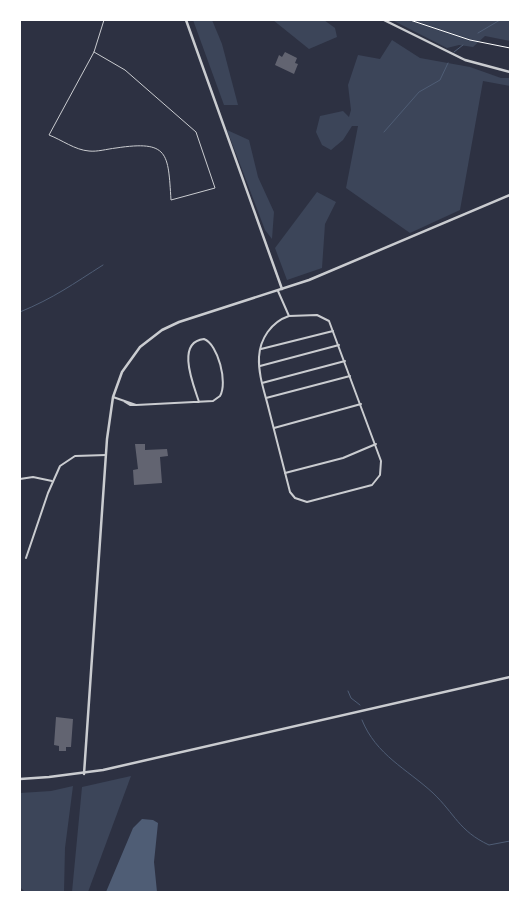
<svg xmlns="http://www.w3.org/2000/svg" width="530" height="912" font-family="Manrope,sans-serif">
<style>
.green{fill:#3c4559}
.water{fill:#4f5d75}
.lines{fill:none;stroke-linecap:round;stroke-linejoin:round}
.stream{stroke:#4f5d75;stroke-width:1}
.building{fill:#626471}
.path{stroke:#fff;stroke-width:1}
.service{stroke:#caccd0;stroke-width:1}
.minor{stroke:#caccd0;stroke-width:2}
.tertiary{stroke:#caccd0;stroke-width:2.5}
</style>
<rect width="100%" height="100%" fill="#2d3142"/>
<g class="green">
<path d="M193 20H212L222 44 238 105H224Z"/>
<path d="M273 20H324L335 28 337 37 309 49Z"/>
<path d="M392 20H510V41L485 36 473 47 459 45 447 48Z"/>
<path d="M392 40 420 58 470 67 501 78H510V86L483 81 460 210 410 233 346 188 358 126H352L343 140 331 150 322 145 316 132 320 116 343 111 349 117 351 110 348 85 358 55 380 59Z"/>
<path d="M227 130 249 140 258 177 274 212 272 239 265 230Z"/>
<path d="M317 192 336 202 325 224 322 268 287 280 275 248Z"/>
<path d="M131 776 88 892H72L82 787Z"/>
<path d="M73 786 65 848 64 892H25L20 887V793L51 791Z"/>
</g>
<path class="water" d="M142 819 153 820 158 823 154 862 157 892H106L133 828Z"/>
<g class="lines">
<g class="stream">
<path d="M478 33 500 20"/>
<path d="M454 52 463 45"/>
<path d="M384 132 419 92 440 80 448 63"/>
<path d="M20 312C54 298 73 284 103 265"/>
<path d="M348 691 351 698 360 705"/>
<path d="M362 720C376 755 407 769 433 793 455 814 459 831 489 845L510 841"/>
</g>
</g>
<g class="building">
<path d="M285 52 297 58 295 63 298 64 294 74 275 65 279 55 282 57Z"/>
<path d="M135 444H145V450L167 449 168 456 160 457 162 483 134 485 133 470 138 469Z"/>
<path d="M56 717 73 719 71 747H66V751H59V746L54 745Z"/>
</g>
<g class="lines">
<path class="path" d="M410 20 470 40 510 48"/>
<path class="service" d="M94 52 125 70 196 132 215 188 171 200C168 153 169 140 116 148 107 149 97 152 89 151 75 150 62 140 49 135L94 52 104 20"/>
<g class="minor">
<path d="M278 291 289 316C271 322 260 339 259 357 258 375 265 393 269 410 276 437 283 465 290 492L295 498 307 502 372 485 380 475 381 461 329 321 317 315 289 316"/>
<path d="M261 349 333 331"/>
<path d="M260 366 339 345"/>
<path d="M262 383 345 361"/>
<path d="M113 397 136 405H130L122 400"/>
<path d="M266 398 350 376"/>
<path d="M136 405 213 401 220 396C228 383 218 344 204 339 175 342 194 386 199 402"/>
<path d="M274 428 361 404"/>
<path d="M285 473 343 458 376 444"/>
<path d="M20 479 33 477 52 481"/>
<path d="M26 558 48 493 60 466 75 456 106 455"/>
</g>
<g class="tertiary">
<path d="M186 20 282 289"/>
<path d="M384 20 465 60 510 72"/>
<path d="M84 774 107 439 113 397 122 372 140 347 162 330 179 322 309 280 510 195"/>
<path d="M20 779 49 777 103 770 510 677"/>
</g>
</g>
<rect width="530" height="912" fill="none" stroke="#ffffff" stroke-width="42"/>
</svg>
